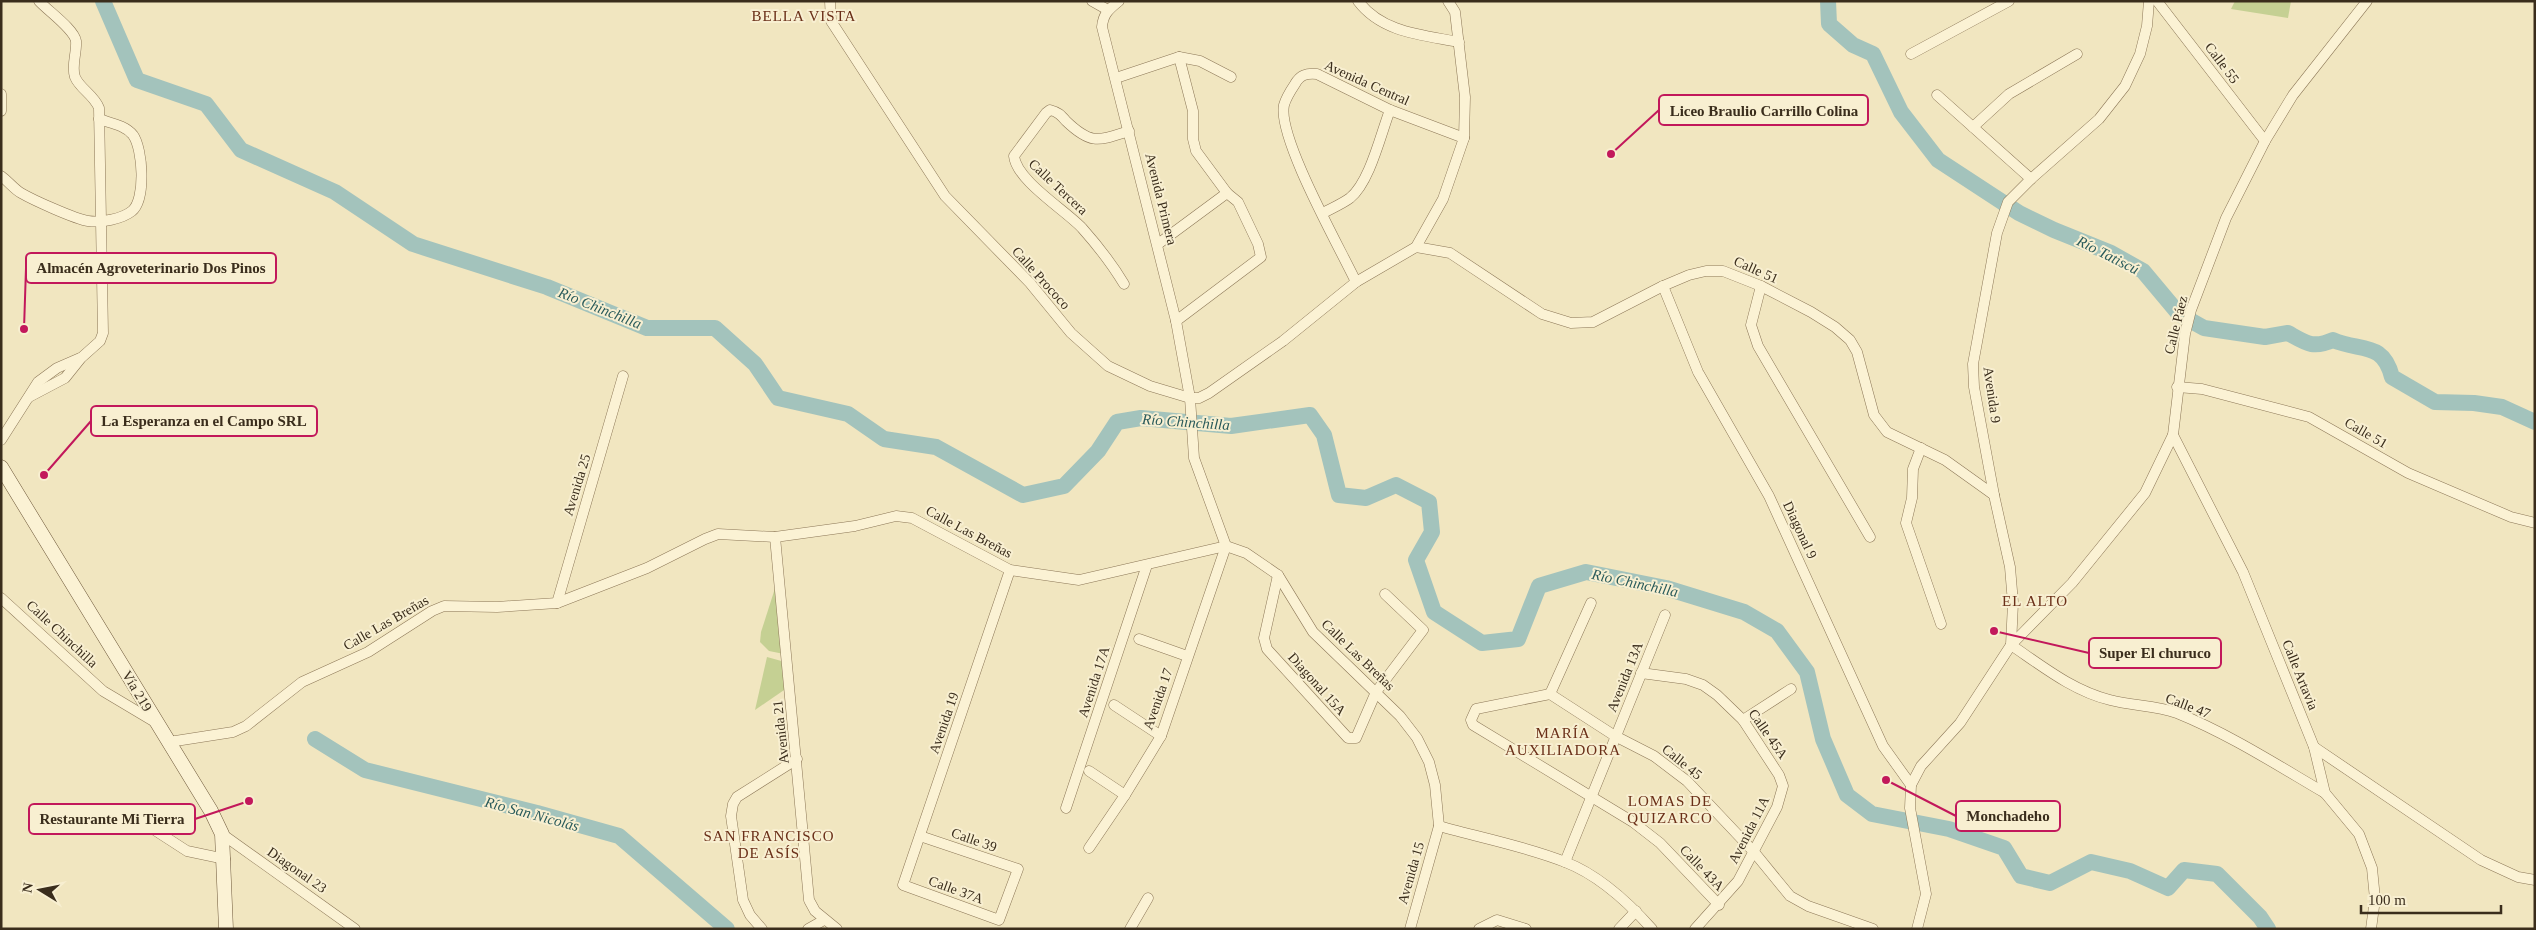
<svg xmlns="http://www.w3.org/2000/svg" width="2536" height="930" font-family="'Times New Roman',serif">
<style>
.green{fill:#c5d093}
.lines{fill:none;stroke-linecap:round;stroke-linejoin:round}
.river{stroke:#a3c3bc;stroke-width:16}
.street-casing{stroke:#8c7757;stroke-width:11}
.secondary-casing{stroke:#6e583a;stroke-width:15}
.street{stroke:#fbf2d4;stroke-width:10}
.secondary{stroke:#fbf2d4;stroke-width:14}
.labels{text-anchor:middle;dominant-baseline:central;stroke-width:4;stroke-linejoin:round;paint-order:stroke}
.street-label{font-size:14px;fill:#3a2d1c;stroke:#f8efd1}
.neighbourhood-label{font-size:15px;letter-spacing:1px;fill:#6a2f18;stroke:#f8efd1}
.water-label{font-size:15px;font-style:italic;fill:#2a5b5b;stroke:#f8efd1}
.leader{fill:none;stroke:#c2185b;stroke-width:2}
.callout-dot{fill:#c2185b;stroke:#f8efd1;stroke-width:2}
.callout{fill:#f8efd1;stroke:#c2185b;stroke-width:2}
.callout-label{font-size:15px;text-anchor:middle;font-weight:bold;fill:#3a2d1c}
</style>
<rect width="100%" height="100%" fill="#f1e6c0"/>
<g class="green">
<path d="M2235 1H2291L2288 18 2231 9Z"/>
<path d="M777 582 784 654 769 651 760 642 761 632Z"/>
<path d="M767 657 785 662 787 688 755 710Z"/>
</g>
<g class="lines">
<g class="river">
<path d="M103 1 137 80 206 104 241 150 335 192 413 244 547 287 647 328H715L755 364 778 398 848 414 884 439 936 447 1023 495 1064 486 1098 451 1117 422 1141 418 1231 426 1310 415 1324 435 1339 495 1366 498 1396 485 1429 502 1432 532 1416 560 1434 612 1482 643 1518 639 1539 586 1586 572 1666 588 1744 612 1777 631 1807 672 1823 739 1847 795 1872 814 1949 829 2004 848 2021 876 2050 883 2091 862 2130 871 2168 888 2184 870 2217 874 2260 917 2268 929"/>
<path d="M1828 1 1829 24 1853 45 1873 54 1901 112 1938 160 2019 213 2054 230 2111 253 2143 271 2179 314 2204 328 2265 337 2288 333C2306 343 2313 349 2333 340 2361 352 2383 341 2392 377L2435 402 2474 403 2502 407 2535 422"/>
<path d="M315 739 365 770 537 813 619 836 727 929"/>
</g>
<g class="street-casing">
<g id="street">
<path d="M830 1 831 21 945 196 1030 283 1071 333 1108 366 1150 386 1190 398H1199L1209 393 1283 341 1356 282 1416 247 1443 199 1464 138 1465 97 1455 12 1448 1"/>
<path d="M1092 1 1108 10"/>
<path d="M1119 1C1109 9 1103 14 1102 27L1176 321 1190 398 1194 458 1226 546"/>
<path d="M1358 1C1382 33 1423 35 1459 42"/>
<path d="M2157 1 2265 141"/>
<path d="M1911 54 2009 1"/>
<path d="M1116 78 1179 57 1200 61 1231 77"/>
<path d="M1 94V111"/>
<path d="M1937 95 2031 179"/>
<path d="M1973 127 2009 94 2077 54"/>
<path d="M1 176C8 181 14 189 21 193 33 200 75 219 88 221 101 223 122 219 132 211 146 199 143 149 133 135 125 125 110 123 99 119"/>
<path d="M1323 213C1332 208 1342 204 1350 198 1370 182 1381 133 1390 110"/>
<path d="M1158 244 1227 193"/>
<path d="M1416 247 1450 253 1542 314 1571 323 1593 322 1663 286 1689 275 1706 271H1723L1761 286 1811 312 1835 327 1850 340 1857 352 1874 415 1887 432 1945 460 1994 495"/>
<path d="M1356 282C1340 248 1277 137 1284 105 1286 98 1291 90 1295 84 1300 75 1306 73 1317 74L1390 110 1464 138"/>
<path d="M1124 284C1112 264 1098 246 1082 228 1065 210 1016 180 1014 156L1046 113 1050 110C1058 112 1061 115 1066 121 1091 145 1098 141 1129 131"/>
<path d="M1663 286 1698 372 1769 496 1883 746 1911 785"/>
<path d="M1761 286 1751 325 1758 346 1870 537"/>
<path d="M1176 321 1261 257 1258 244 1238 202 1227 193 1196 151 1193 139V111L1179 57"/>
<path d="M2177 387 2202 389 2309 417 2408 473 2511 517 2535 523"/>
<path d="M29 397 65 378 81 358 100 341 103 333 99 108C94 95 80 89 75 77 71 66 77 53 76 41 74 29 48 11 39 1"/>
<path d="M2173 435 2243 572 2314 747 2325 793 2359 834 2372 868 2375 899 2371 929"/>
<path d="M1 440 38 382 57 368 80 358"/>
<path d="M1921 448 1913 469 1912 498 1906 523 1941 624"/>
<path d="M775 537 809 900 815 911 837 929"/>
<path d="M1278 575 1264 638 1267 649 1348 738H1356L1376 692 1423 630 1385 594"/>
<path d="M1 598 103 691 155 722"/>
<path d="M557 603 623 376"/>
<path d="M1139 639 1187 656"/>
<path d="M2011 645 2072 583 2145 493 2173 435 2185 334 2191 310 2226 218 2265 141 2293 95 2367 1"/>
<path d="M2011 645C2042 666 2073 691 2110 700 2132 706 2156 705 2177 713 2229 734 2277 765 2325 793"/>
<path d="M1641 673 1686 679 1703 685 1717 695 1743 720 1779 775 1783 786 1777 807 1738 881 1695 929"/>
<path d="M1550 694 1591 603"/>
<path d="M1114 705 1161 736"/>
<path d="M1743 720 1791 689"/>
<path d="M169 742 233 732 246 726 302 682 368 652 432 611 444 606 497 607 557 603 647 568 705 539 718 534 775 537 855 526 896 516 912 518 1010 570 1079 580 1226 546 1246 553 1278 575 1313 632 1400 716 1417 738 1429 762 1435 785 1439 826 1410 929"/>
<path d="M2314 747 2481 860 2518 877 2535 880"/>
<path d="M1089 771 1125 795"/>
<path d="M1066 808 1147 565"/>
<path d="M136 818 187 851 225 859"/>
<path d="M1439 826C1481 838 1525 846 1565 862 1599 875 1628 902 1652 929"/>
<path d="M222 834 355 929"/>
<path d="M920 836 1018 869 999 920 903 885C939 780 975 675 1010 570"/>
<path d="M1089 848 1125 795 1161 736 1226 546"/>
<path d="M1565 862 1665 615"/>
<path d="M1719 905 1660 843 1633 822 1473 725 1471 720 1476 709 1550 694 1615 736 1654 756 1687 781 1754 852 1790 896 1808 906 1873 929"/>
<path d="M762 929 750 915 743 900 731 816 733 804 737 797 797 759"/>
<path d="M808 929 824 920"/>
<path d="M1130 929 1148 898"/>
<path d="M1479 929 1497 920 1526 929"/>
<path d="M1619 929 1636 911"/>
<path d="M1917 929 1926 894 1910 808 1911 785 1921 766 1960 723 2011 645 2013 603 2010 567 1994 495 1974 387 1973 364 1997 233 2008 202 2031 179 2099 119 2125 86 2140 54 2147 26 2149 1"/>
</g>
</g>
<g class="secondary-casing">
<path id="secondary" d="M1 467 211 811 222 834 226 929"/>
</g>
<use href="#street" class="street"/>
<use href="#secondary" class="secondary"/>
</g>
<g class="labels">
<g class="street-label">
<text transform="translate(2222 63) rotate(53)">Calle 55</text>
<text transform="translate(1367 83) rotate(24)">Avenida Central</text>
<text transform="translate(1058 187) rotate(43)">Calle Tercera</text>
<text transform="translate(1161 199) rotate(76)">Avenida Primera</text>
<text transform="translate(1756 270) rotate(24)">Calle 51</text>
<text transform="translate(1041 278) rotate(48)">Calle Prococo</text>
<text transform="translate(2176 325) rotate(-76)">Calle Páez</text>
<text transform="translate(1992 395) rotate(82)">Avenida 9</text>
<text transform="translate(2366 433) rotate(30)">Calle 51</text>
<text transform="translate(577 485) rotate(-73)">Avenida 25</text>
<text transform="translate(1800 530) rotate(65)">Diagonal 9</text>
<text transform="translate(969 532) rotate(28)">Calle Las Breñas</text>
<text transform="translate(386 623) rotate(-30)">Calle Las Breñas</text>
<text transform="translate(62 634) rotate(43)">Calle Chinchilla</text>
<text transform="translate(1358 655) rotate(44)">Calle Las Breñas</text>
<text transform="translate(2300 675) rotate(68)">Calle Artavia</text>
<text transform="translate(1625 677) rotate(-68)">Avenida 13A</text>
<text transform="translate(1094 682) rotate(-72)">Avenida 17A</text>
<text transform="translate(1317 684) rotate(48)">Diagonal 15A</text>
<text transform="translate(137 691) rotate(59)">Vía 219</text>
<text transform="translate(1158 699) rotate(-71)">Avenida 17</text>
<text transform="translate(2188 706) rotate(21)">Calle 47</text>
<text transform="translate(944 723) rotate(-71)">Avenida 19</text>
<text transform="translate(781 732) rotate(-96)">Avenida 21</text>
<text transform="translate(1768 734) rotate(55)">Calle 45A</text>
<text transform="translate(1682 762) rotate(39)">Calle 45</text>
<text transform="translate(1749 830) rotate(-63)">Avenida 11A</text>
<text transform="translate(974 840) rotate(19)">Calle 39</text>
<text transform="translate(1702 868) rotate(46)">Calle 43A</text>
<text transform="translate(297 870) rotate(35)">Diagonal 23</text>
<text transform="translate(1411 873) rotate(-74)">Avenida 15</text>
<text transform="translate(956 890) rotate(20)">Calle 37A</text>
</g>
<g class="neighbourhood-label">
<text x="804" y="16">BELLA VISTA</text>
<text x="2035" y="601">EL ALTO</text>
<text x="1563" y="733">MARÍA<tspan x="1563" dy="17">AUXILIADORA</tspan></text>
<text x="1670" y="801">LOMAS DE<tspan x="1670" dy="17">QUIZARCO</tspan></text>
<text x="769" y="836">SAN FRANCISCO<tspan x="769" dy="17">DE ASÍS</tspan></text>
</g>
<g class="water-label">
<text transform="translate(2108 255) rotate(27)">Río Tatiscú</text>
<text transform="translate(600 308) rotate(22)">Río Chinchilla</text>
<text transform="translate(1186 422) rotate(4)">Río Chinchilla</text>
<text transform="translate(1635 583) rotate(12)">Río Chinchilla</text>
<text transform="translate(532 814) rotate(15)">Río San Nicolás</text>
</g>
</g>
<path class="leader" d="M1611 154L1659 110M24 329L26 268M44 475L91 421M1994 631L2089 653M1886 780L1956 816M249 801L195 819"/>
<g class="callout-dot">
<circle cx="1611" cy="154" r="5"/>
<circle cx="24" cy="329" r="5"/>
<circle cx="44" cy="475" r="5"/>
<circle cx="1994" cy="631" r="5"/>
<circle cx="1886" cy="780" r="5"/>
<circle cx="249" cy="801" r="5"/>
</g>
<g class="callout">
<rect x="1659" y="95" width="209" height="30" rx="5"/>
<rect x="26" y="253" width="250" height="30" rx="5"/>
<rect x="91" y="406" width="226" height="30" rx="5"/>
<rect x="2089" y="638" width="132" height="30" rx="5"/>
<rect x="1956" y="801" width="104" height="30" rx="5"/>
<rect x="29" y="804" width="166" height="30" rx="5"/>
</g>
<g class="callout-label">
<text x="1764" y="116">Liceo Braulio Carrillo Colina</text>
<text x="151" y="273">Almacén Agroveterinario Dos Pinos</text>
<text x="204" y="426">La Esperanza en el Campo SRL</text>
<text x="2155" y="658">Super El churuco</text>
<text x="2008" y="821">Monchadeho</text>
<text x="112" y="824">Restaurante Mi Tierra</text>
</g>
<rect width="2536" height="930" fill="none" stroke="#3a2d1c" stroke-width="5"/>
<g transform="translate(40 890) rotate(280)" stroke="#f8efd1" stroke-width="4" paint-order="stroke">
<path d="M0-4L9 19L0 12L-9 19Z" fill="#3a2d1c"/>
<text y="-8" font-size="14" font-weight="bold" text-anchor="middle" fill="#3a2d1c">N</text>
</g>
<path d="M2361 905v8h140v-8" fill="none" stroke="#3a2d1c" stroke-width="2.5"/>
<text x="2368" y="905" font-size="15" fill="#3a2d1c" stroke="#f8efd1" stroke-width="4" paint-order="stroke">100 m</text>
</svg>
